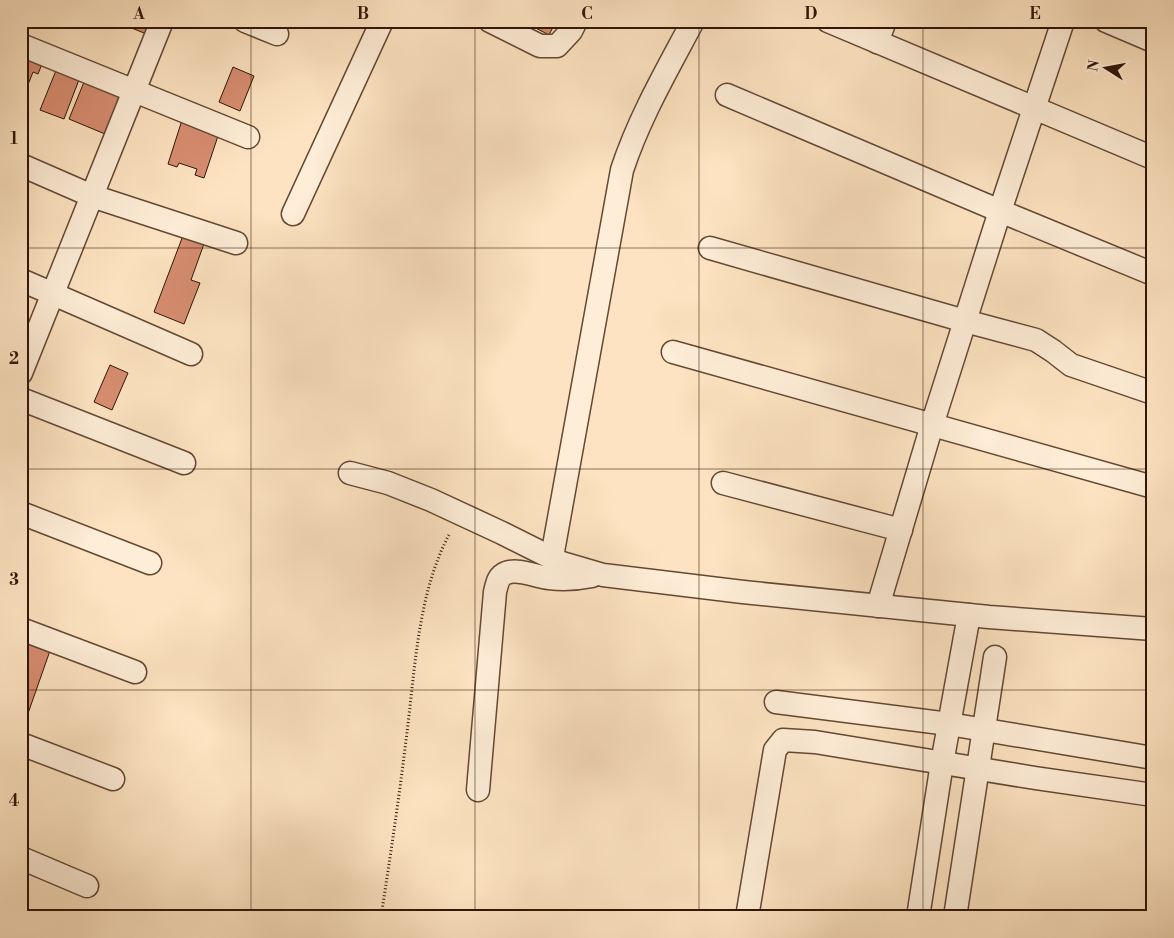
<svg xmlns="http://www.w3.org/2000/svg" width="1174" height="938" font-family="'Libre Bodoni',serif">
<style>
.building{fill:#d78d71;stroke:#301505}
.lines{fill:none;stroke-linecap:round;stroke-linejoin:round}
.minor-casing{stroke:#634834;stroke-width:25}
.path{stroke:#301505;stroke-width:3;stroke-dasharray:1 2.5;stroke-linecap:butt}
.minor{stroke:#feedd7;stroke-width:22}
.grid{fill:none;stroke:#301505;stroke-width:1;stroke-opacity:0.55}
.neatline{fill:none;stroke:#301505;stroke-width:2}
.grid-label{font-size:16px;text-anchor:middle;font-weight:bold;fill:#301505}
</style>
<rect width="100%" height="100%" fill="#fde3c1"/>
<filter id="stains"><feTurbulence type="fractalNoise" baseFrequency=".004" numOctaves="4"/><feColorMatrix values="0 0 0 0 .2 0 0 0 0 .09 0 0 0 0 .02 0 0 0 .5 -.17"/></filter>
<radialGradient id="worn" r=".72"><stop offset=".6" stop-color="#630" stop-opacity="0"/><stop offset="1" stop-color="#630" stop-opacity=".3"/></radialGradient>
<g class="building">
<path d="M114 21H154L149 35Z"/>
<path d="M530 21H556L549 35 528 24Z"/>
<path d="M21 55 42 64 38 74 33 72 22 100Z"/>
<path d="M233 67 254 76 240 111 219 102Z"/>
<path d="M57 68 80 77 64 119 40 110Z"/>
<path d="M84 82 120 97 105 134 69 119Z"/>
<path d="M183 117 220 130 204 178 195 175 197 169 179 163 177 167 168 164Z"/>
<path d="M184 233 205 241 191 280 200 283 184 324 154 312Z"/>
<path d="M110 365 128 373 112 410 94 402Z"/>
<path d="M21 634 52 645 25 722 21 721Z"/>
</g>
<g class="lines">
<g class="minor-casing">
<g id="minor">
<path d="M245 21 277 34"/>
<path d="M490 21 540 46H557L571 31 576 21"/>
<path d="M828 21 1153 158"/>
<path d="M1106 21 1153 41"/>
<path d="M877 42 885 21"/>
<path d="M21 45 248 137"/>
<path d="M727 95 1000 211 1153 274"/>
<path d="M21 165 92 196 236 243"/>
<path d="M293 214 382 21"/>
<path d="M710 248 965 321 1036 340 1053 351 1071 365 1153 393"/>
<path d="M21 280 191 354"/>
<path d="M673 352 1153 487"/>
<path d="M21 373 162 21"/>
<path d="M21 399 184 463"/>
<path d="M350 473 388 483 431 500 502 533 562 563 603 575 743 592 989 617 1153 629"/>
<path d="M723 483 901 530"/>
<path d="M21 513 150 563"/>
<path d="M552 557 622 170C639 118 667 70 693 21"/>
<path d="M878 606 932 425 1000 211 1063 21"/>
<path d="M21 629 135 672"/>
<path d="M776 702 949 724 1153 758"/>
<path d="M21 744 113 779"/>
<path d="M478 790 495 592C497 584 498 576 506 573 518 568 537 577 549 578 565 580 577 579 592 576"/>
<path d="M21 858 87 886"/>
<path d="M747 917 775 750 783 740 815 742 1035 778 1153 795"/>
<path d="M918 917 942 763 969 615"/>
<path d="M955 917 995 657"/>
</g>
</g>
<path class="path" d="M381 917C390 858 399 799 406 740 415 673 417 593 450 533"/>
<use href="#minor" class="minor"/>
</g>
<path class="grid" d="M251 21V917M475 21V917M699 21V917M923 21V917M21 248H1153M21 469H1153M21 690H1153"/>
<rect width="1174" height="938" fill="none" stroke="#fde3c1" stroke-width="55"/>
<g transform="translate(1106 68) rotate(281)" stroke="#feedd7" stroke-width="4" paint-order="stroke">
<path d="M0-4L9 19L0 12L-9 19Z" fill="#301505"/>
<text y="-8" font-size="14" font-weight="bold" text-anchor="middle" fill="#301505">N</text>
</g>
<rect x="28" y="28" width="1118" height="882" class="neatline"/>
<g class="grid-label">
<text x="139" y="19">A</text>
<text x="363" y="19">B</text>
<text x="587" y="19">C</text>
<text x="811" y="19">D</text>
<text x="1035" y="19">E</text>
<text x="14" y="144">1</text>
<text x="14" y="364">2</text>
<text x="14" y="585">3</text>
<text x="14" y="806">4</text>
</g>
<rect width="100%" height="100%" filter="url(#stains)"/>
<rect width="100%" height="100%" fill="url(#worn)"/>
</svg>
